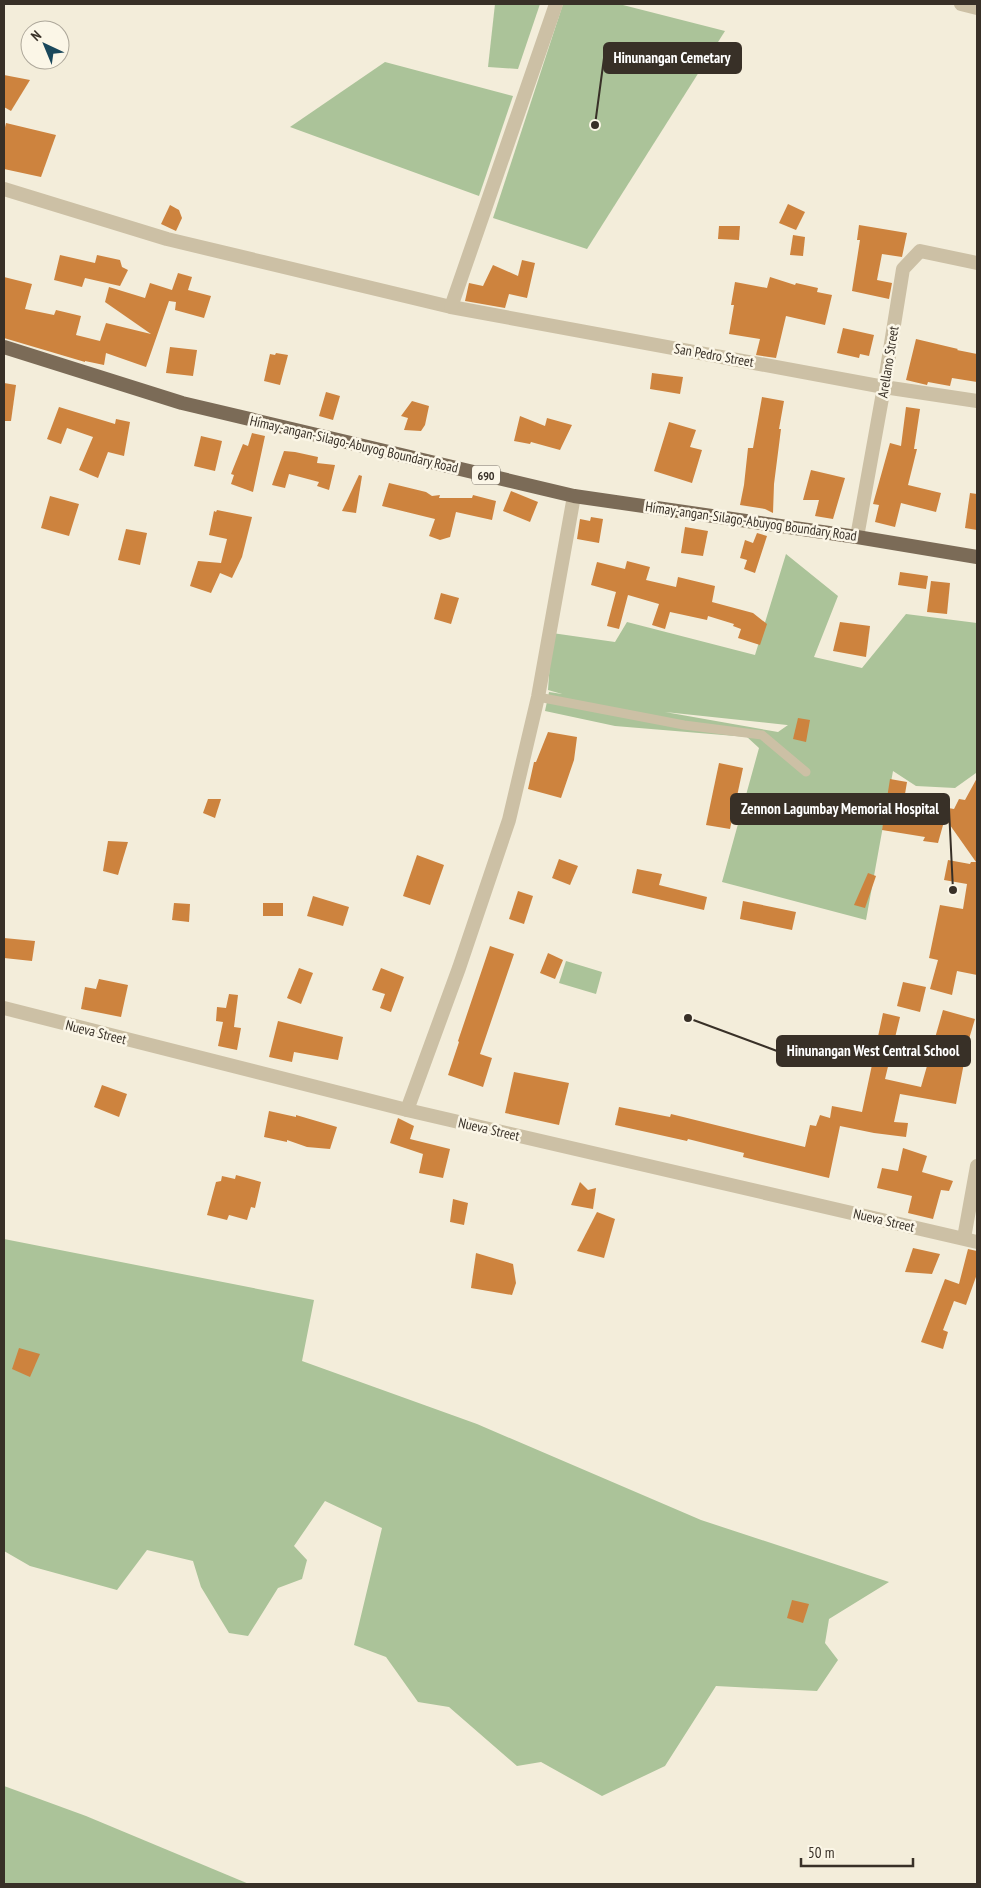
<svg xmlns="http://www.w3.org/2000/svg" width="981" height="1888" font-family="'PT Sans Narrow',sans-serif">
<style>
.green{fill:#abc399;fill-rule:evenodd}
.building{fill:#cd833e}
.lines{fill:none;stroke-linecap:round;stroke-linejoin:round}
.service{stroke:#ccc0a5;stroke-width:9}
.minor{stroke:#ccc0a5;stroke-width:14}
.primary{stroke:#7b6b57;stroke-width:14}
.labels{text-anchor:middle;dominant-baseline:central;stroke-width:5;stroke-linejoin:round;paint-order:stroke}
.shield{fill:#fbf6e7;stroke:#726b61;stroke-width:1}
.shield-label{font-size:12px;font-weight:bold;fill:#383027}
.street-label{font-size:14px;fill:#383027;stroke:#fbf6e7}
.leader{fill:none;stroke:#383027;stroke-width:2}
.callout-dot{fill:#383027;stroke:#fbf6e7;stroke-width:2}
.callout{fill:#383027;stroke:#383027;stroke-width:2}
.callout-label{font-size:15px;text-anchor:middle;font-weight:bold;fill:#fff}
</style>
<rect width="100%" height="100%" fill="#f3edda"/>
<g class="green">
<path d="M495 4H540L518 69 488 67Z"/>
<path d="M563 4H619L725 31 587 249 493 218Z"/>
<path d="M385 62 513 96 479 196 290 127Z"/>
<path d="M786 554 838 596 814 657 862 668 906 614 977 623 976 773 955 788 916 786 893 771 866 920 722 882 759 748 747 737 615 726 545 711 549 692 562 694 548 690 552 633 615 642 627 622 755 655ZM665 712 787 725H788L778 732Z"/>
<path d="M566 961 602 972 596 994 559 983Z"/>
<path d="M4 1239 314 1300 302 1361 477 1424 701 1520 889 1582 829 1619 825 1643 838 1660 817 1691 716 1686 665 1766 602 1796 541 1762 517 1766 449 1707 418 1702 386 1657 354 1645 382 1528 325 1501 294 1546 307 1560 302 1579 278 1588 248 1636 229 1633 201 1587 193 1561 147 1550 117 1590 30 1566 4 1551Z"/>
<path d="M4 1786 86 1816 249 1884H4Z"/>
</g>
<g class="building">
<path d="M4 75 30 80 11 111 4 107Z"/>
<path d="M6 123 56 135 41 177 4 169V132Z"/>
<path d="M788 204 805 212 796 230 779 223Z"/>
<path d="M170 205 179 210 182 218 176 231 161 224Z"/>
<path d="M859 225 907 233 902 257 882 254 877 280 892 283 889 299 852 291 860 240H857Z"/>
<path d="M719 226H740L739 240 718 239Z"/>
<path d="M793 235 805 237 803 256 790 255Z"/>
<path d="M60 255 95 263 97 255 120 260 122 267 128 270 120 286 85 278 82 287 54 280Z"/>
<path d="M522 260 535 263 527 298 509 294 505 308 465 301 469 283 483 286 493 265 518 276Z"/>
<path d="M178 273 192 277 188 290 211 296 204 318 175 310 176 302 169 301 146 367 106 353 104 365 85 361V362L4 338V277L32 284 25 309 54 315 56 310 81 316 76 335 100 341 106 323 151 334 105 302 109 287 145 298 150 283 172 290Z"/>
<path d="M770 277 795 285 796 283 818 288 817 292 832 295 825 325 786 316 776 358 756 355 760 339 729 334 734 305H731L735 282 767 288Z"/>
<path d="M843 328 874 335 869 356 860 354 859 358 837 353Z"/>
<path d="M916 339 958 349 957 350 977 354V382L952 378 950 386 928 382 927 385 906 380Z"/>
<path d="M170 347 197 350 193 376 166 373Z"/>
<path d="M276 353 288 355 280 385 264 381 270 354 275 355Z"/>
<path d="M652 373 683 377 680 394 650 389Z"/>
<path d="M4 383 16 385 11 421H4Z"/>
<path d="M326 392 340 396 333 420 319 416Z"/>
<path d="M762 397 784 401 779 429H781L774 484 773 513 765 509 740 505 744 485 748 448H753Z"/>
<path d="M412 401 429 406 425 425 421 431 404 430 408 418 401 416Z"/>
<path d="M59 407 115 424 116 419 130 422 124 456 108 452 98 478 79 470 93 437 67 428 61 444 47 439Z"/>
<path d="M906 407 920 409 914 449H917L908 485 941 493 936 512 901 503 895 527 875 522 879 505 873 504 890 443 901 446Z"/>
<path d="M520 416 545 426 547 418 572 425 560 450 531 442 530 444 514 441Z"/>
<path d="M669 422 696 430 690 447 702 450 692 483 654 471Z"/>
<path d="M252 433 265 436 253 492 231 484 234 475 231 474 243 444 248 446Z"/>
<path d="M201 436 222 441 215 471 194 466Z"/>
<path d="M284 451 295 452 318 457 317 463 335 465 329 490 317 486 319 482 289 474 285 488 272 485Z"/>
<path d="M811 470 845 478 833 519 815 516 819 500H803Z"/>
<path d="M359 475 362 476 356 513 342 511Z"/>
<path d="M389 483 426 492 432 496 440 495 439 498H472L473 495 496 501 492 520 456 512 450 537 440 540 429 536 435 519 382 506Z"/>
<path d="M511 491 538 502 530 522 503 511Z"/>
<path d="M970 493 977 494V530L965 528Z"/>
<path d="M50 496 79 504 69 536 41 528Z"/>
<path d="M217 510 252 517 242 557 232 578 220 573 211 593 190 586 198 561 221 563 227 539 209 535 214 511 216 512Z"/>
<path d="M591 517 603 519 599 543 577 539 580 519 590 521Z"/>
<path d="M685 527 708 531 703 556 681 553Z"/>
<path d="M126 529 147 533 140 565 118 560Z"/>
<path d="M757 533 767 536 755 573 744 569 747 560 740 558 745 540 753 543Z"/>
<path d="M627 561 650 567 646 580 676 587 678 577 715 586 712 602 753 613 767 624 760 645 738 638 741 629 733 626 734 624 708 616 707 620 670 612 665 629 652 625 659 604 628 595 619 629 607 626 616 592 591 585 597 562 625 569Z"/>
<path d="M900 572 928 576 926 589 898 585Z"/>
<path d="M931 581 950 583 947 614 927 612Z"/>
<path d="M441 593 459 598 451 624 434 619Z"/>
<path d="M840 622 870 626 866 657 833 651Z"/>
<path d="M798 718 810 720 806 742 793 739Z"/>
<path d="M548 732 577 737 574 760 561 798 528 789 534 762H536Z"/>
<path d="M719 763 743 768 730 829 706 825Z"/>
<path d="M977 778V975L957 971 952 995 930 989 938 960 929 958 940 905 963 909 967 884 944 880 948 860 970 864 971 862H976L945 818 938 843 923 841 925 837 882 830 890 779 907 782 904 800 954 809 959 799 965 800Z"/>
<path d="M208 799H221L215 818 203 813Z"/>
<path d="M108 841 128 842 118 875 103 871Z"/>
<path d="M417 855 444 865 430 905 403 896Z"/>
<path d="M559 859 578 866 570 885 552 878Z"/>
<path d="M637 869 662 874 659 885 707 897 704 910 632 893Z"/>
<path d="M868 873 876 876 865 908 854 905Z"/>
<path d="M518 891 533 896 524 924 509 919Z"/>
<path d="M313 896 349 907 343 926 307 916Z"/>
<path d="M743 901 796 912 792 930 740 919Z"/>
<path d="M174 903 190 904 189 922 172 920Z"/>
<rect x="263" y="903" width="20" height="13"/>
<path d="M4 938 35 941 32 961 4 958Z"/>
<path d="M490 946 514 954 480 1054 492 1058 483 1087 448 1075 459 1042 458 1041Z"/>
<path d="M548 953 563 960 555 979 540 973Z"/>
<path d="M299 968 313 973 301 1004 287 998Z"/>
<path d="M381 968 404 977 391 1012 380 1008 385 994 372 990Z"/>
<path d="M99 979 128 985 121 1017 81 1009 85 987 96 989Z"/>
<path d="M903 982 926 987 920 1012 897 1006Z"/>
<path d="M229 994 238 995 234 1027 241 1028 237 1050 218 1046 223 1022 216 1021 217 1007 226 1008Z"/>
<path d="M943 1010 975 1019 969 1039 956 1035 949 1060 964 1063 956 1104 900 1094 894 1122 908 1123 906 1137 874 1133 840 1126 829 1178 743 1157 744 1153 688 1139 687 1141 615 1125 619 1107 670 1117 671 1114 805 1147 810 1125 816 1126 820 1115 830 1118 832 1106 862 1112 883 1013 900 1017 885 1079 921 1087Z"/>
<path d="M278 1021 343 1037 338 1060 294 1052 292 1062 269 1057Z"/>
<path d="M514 1072 569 1083 559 1125 505 1113Z"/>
<path d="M102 1085 127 1094 119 1117 94 1107Z"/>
<path d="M269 1111 296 1117V1115L337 1127 330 1149 307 1147 287 1140V1142L264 1137Z"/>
<path d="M398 1118 414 1126 410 1139 450 1149 443 1178 419 1173 423 1154 390 1143Z"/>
<path d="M903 1148 927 1156 922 1172 953 1181 949 1191 941 1190 933 1219 908 1213 912 1196 877 1188 882 1168 898 1171Z"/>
<path d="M236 1175 261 1182 255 1208 251 1207 247 1220 229 1215 227 1220 207 1215 216 1182 221 1181 222 1176 235 1179Z"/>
<path d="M580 1182 588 1190 596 1188 593 1209 571 1205Z"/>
<path d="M453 1199 468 1203 464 1225 450 1222Z"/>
<path d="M597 1212 615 1219 604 1258 577 1251Z"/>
<path d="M913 1248 940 1254 932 1274 905 1272Z"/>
<path d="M968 1249 977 1251V1274L966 1305 954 1301 943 1330 948 1332 943 1349 921 1342 945 1279 959 1284Z"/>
<path d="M476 1253 513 1264 516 1283 512 1295 471 1288Z"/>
<path d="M19 1348 40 1354 30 1377 12 1369Z"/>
<path d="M792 1600 809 1604 803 1623 787 1618Z"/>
</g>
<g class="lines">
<path class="service" d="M538 697 684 725 762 735 806 772"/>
<g class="minor">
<path d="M961 4 977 8"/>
<path d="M4 189 167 239 451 307 884 387 977 401"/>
<path d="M451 307 556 4"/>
<path d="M857 537 884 387 903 269 920 251 977 263"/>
<path d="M4 1008 407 1110 977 1242"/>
<path d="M407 1110 459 968 509 820 538 697 574 496"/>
<path d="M964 1238 977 1166"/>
</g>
<path class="primary" d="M4 347 182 403 574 496 857 537 977 557"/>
</g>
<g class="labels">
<rect class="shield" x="472" y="465.5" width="28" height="19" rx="4"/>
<g class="shield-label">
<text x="486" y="475">690</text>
</g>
<g class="street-label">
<text transform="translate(714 355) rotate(10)">San Pedro Street</text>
<text transform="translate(888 362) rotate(-81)">Arellano Street</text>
<text transform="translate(354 444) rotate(13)">Himay-angan-Silago-Abuyog Boundary Road</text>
<text transform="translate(751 521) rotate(8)">Himay-angan-Silago-Abuyog Boundary Road</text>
<text transform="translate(96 1032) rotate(14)">Nueva Street</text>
<text transform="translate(489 1129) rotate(13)">Nueva Street</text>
<text transform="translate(884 1220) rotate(13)">Nueva Street</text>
</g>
</g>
<path class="leader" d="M595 125L604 58M953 890L949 809M688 1018L777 1051"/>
<g class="callout-dot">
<circle cx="595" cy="125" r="5"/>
<circle cx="953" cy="890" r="5"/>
<circle cx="688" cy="1018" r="5"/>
</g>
<g class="callout">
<rect x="604" y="43" width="137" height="30" rx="5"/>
<rect x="731" y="794" width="218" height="30" rx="5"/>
<rect x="777" y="1036" width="193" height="30" rx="5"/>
</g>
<g class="callout-label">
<text x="672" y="63">Hinunangan Cemetary</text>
<text x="840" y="814">Zennon Lagumbay Memorial Hospital</text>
<text x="873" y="1056">Hinunangan West Central School</text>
</g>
<rect width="981" height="1888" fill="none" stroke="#383027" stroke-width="10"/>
<g transform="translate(45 45) rotate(316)"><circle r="24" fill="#fbf6e7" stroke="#ada79a"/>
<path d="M0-4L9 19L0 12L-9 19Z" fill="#1a485c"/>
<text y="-8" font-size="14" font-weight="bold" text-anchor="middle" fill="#383027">N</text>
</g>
<path d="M801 1858v8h112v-8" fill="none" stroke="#383027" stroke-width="2.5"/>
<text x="808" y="1858" font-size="15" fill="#383027" stroke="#fbf6e7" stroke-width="4" paint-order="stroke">50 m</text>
</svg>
